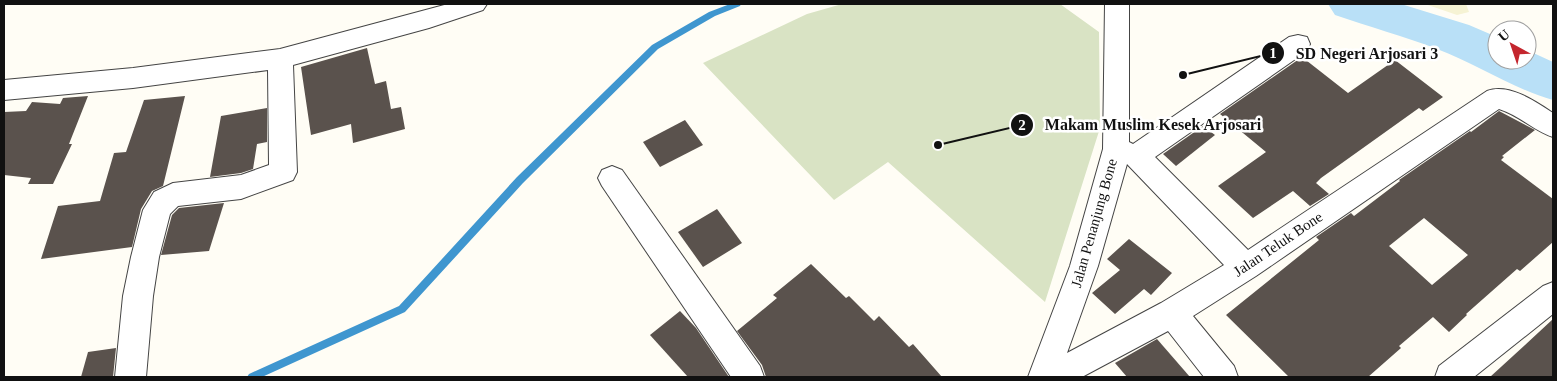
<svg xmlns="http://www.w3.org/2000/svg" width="1557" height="381" font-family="'Times New Roman',serif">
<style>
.farmland{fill:#f6f3d4}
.cemetery{fill:#d9e3c4}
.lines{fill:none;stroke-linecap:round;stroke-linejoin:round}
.stream{fill:#3f96cf;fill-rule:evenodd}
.river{fill:#b9e0f7;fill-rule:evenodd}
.building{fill:#5a524d;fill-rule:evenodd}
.minor-casing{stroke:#444;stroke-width:2}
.minor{fill:#fff;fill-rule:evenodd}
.labels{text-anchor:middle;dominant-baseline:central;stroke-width:5;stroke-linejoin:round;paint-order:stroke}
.street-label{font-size:15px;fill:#111;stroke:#fff}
.leader{fill:none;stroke:#111;stroke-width:2}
.callout-dot{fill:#111;stroke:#fff;stroke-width:2}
.mark-label{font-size:15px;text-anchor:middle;font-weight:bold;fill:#fff}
.callout-label{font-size:16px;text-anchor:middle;font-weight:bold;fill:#111;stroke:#fff;stroke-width:5;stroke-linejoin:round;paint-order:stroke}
</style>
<rect width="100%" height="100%" fill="#fffdf5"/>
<path class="farmland" d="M1425 4H1466L1469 12 1457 15Z"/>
<path class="cemetery" d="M842 4H1060L1099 32 1100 128 1045 302 888 162 834 200 703 63 807 14Z"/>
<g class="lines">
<path class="stream" d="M730 4H741L740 6 715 16 658 49 523 183 405 312 262 377H247L249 374 399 306 517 177 652 45 709 12Z"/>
<path class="river" d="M1328 4H1401L1469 25 1497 37V60H1527V50L1553 62V100C1514 89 1476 64 1437 49 1404 36 1369 27 1335 15Z"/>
</g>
<g class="building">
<path d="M367 48 375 84 386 81 391 109 401 107 405 129 353 143 351 124 311 135 301 67Z"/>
<path d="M1302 57 1348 93 1395 60 1443 97 1423 111 1419 108 1321 178 1316 183 1329 194 1310 206 1293 191 1253 218 1218 186 1266 152 1220 114Z"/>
<path d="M88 96 69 144H72L53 184H28L31 178 4 175V112L26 111 32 102 60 104 63 98Z"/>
<path d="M185 96 163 186 152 191 141 209 132 247 41 259 58 206 100 201 114 153 126 152 144 100Z"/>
<path d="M267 108V142L257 144 253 169 241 173 210 177 221 116Z"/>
<path d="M1499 111 1535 130 1502 156 1504 157 1501 160 1553 199V242L1520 271 1517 269 1466 314 1467 315 1449 332 1433 317 1399 346 1401 348 1368 377H1289L1226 315 1319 240 1316 237 1351 213 1354 216 1400 181 1399 180 1470 131 1471 132ZM1424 218 1468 255 1432 285 1389 246Z"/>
<path d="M685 120 703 145 660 167 643 142Z"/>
<path d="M1203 126 1215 135 1176 166 1163 154Z"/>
<path d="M224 203 209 251 161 255 172 215 179 208Z"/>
<path d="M717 209 742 243 703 267 678 232Z"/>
<path d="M1129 239 1172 273 1151 295 1144 289 1115 314 1092 293 1120 270 1107 259Z"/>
<path d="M811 264 846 298 849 296 874 321 879 316 909 347 913 344 942 377H766L762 365 737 331 777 298 773 295Z"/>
<path d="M680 311 696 328 729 377H688L650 335Z"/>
<path d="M1553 319V377H1490L1525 345Z"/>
<path d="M1157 339 1190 377H1127L1115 363Z"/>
<path d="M116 348 113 377H81L88 352Z"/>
</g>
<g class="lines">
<g class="minor-casing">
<g id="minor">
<path d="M448 4H487L483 10 429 28 293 65 297 172 293 180 241 199 178 206 170 214 159 257 153 296 146 377H115L123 296 131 257 143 210 154 192 173 183 241 175 269 165 268 70 133 88 4 100V80L133 68 280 49Z"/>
<path d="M1105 4H1129V142L1133 144 1289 37 1298 35 1307 37 1310 44 1307 51 1155 157 1248 250 1487 91C1509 83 1535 101 1553 113V137C1534 131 1519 115 1499 109L1256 276 1193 316 1234 366 1238 377H1204L1168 331 1082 377H1028L1070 266 1103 149ZM1127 164 1224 265 1161 303 1067 353 1098 266Z"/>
<path d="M612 166 622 170 760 366 764 377H731L602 186 598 178 602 170Z"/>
<path d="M1553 282V314L1474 377H1435L1439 366 1543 286Z"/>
</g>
</g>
<use href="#minor" class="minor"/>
</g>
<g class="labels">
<g class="street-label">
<text transform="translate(1094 223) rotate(-74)">Jalan Penanjung Bone</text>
<text transform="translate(1278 244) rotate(-34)">Jalan Teluk Bone</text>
</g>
</g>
<path class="leader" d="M1183 75L1273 53M938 145L1022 125"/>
<g class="callout-dot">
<circle cx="1183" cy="75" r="5"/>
<circle cx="938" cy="145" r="5"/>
<circle cx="1273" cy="53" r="12"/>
<circle cx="1022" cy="125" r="12"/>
</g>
<g class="mark-label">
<text x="1273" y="58">1</text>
<text x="1022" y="130">2</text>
</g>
<g class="callout-label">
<text x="1367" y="59">SD Negeri Arjosari 3</text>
<text x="1153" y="130">Makam Muslim Kesek Arjosari</text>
</g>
<rect width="1557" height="381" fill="none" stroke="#111111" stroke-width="10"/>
<g transform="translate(1512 45) rotate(320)"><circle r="24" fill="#ffffff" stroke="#a0a0a0"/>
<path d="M0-4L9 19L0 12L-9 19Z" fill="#c4262e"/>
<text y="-8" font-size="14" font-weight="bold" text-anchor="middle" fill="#111111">U</text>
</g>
</svg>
